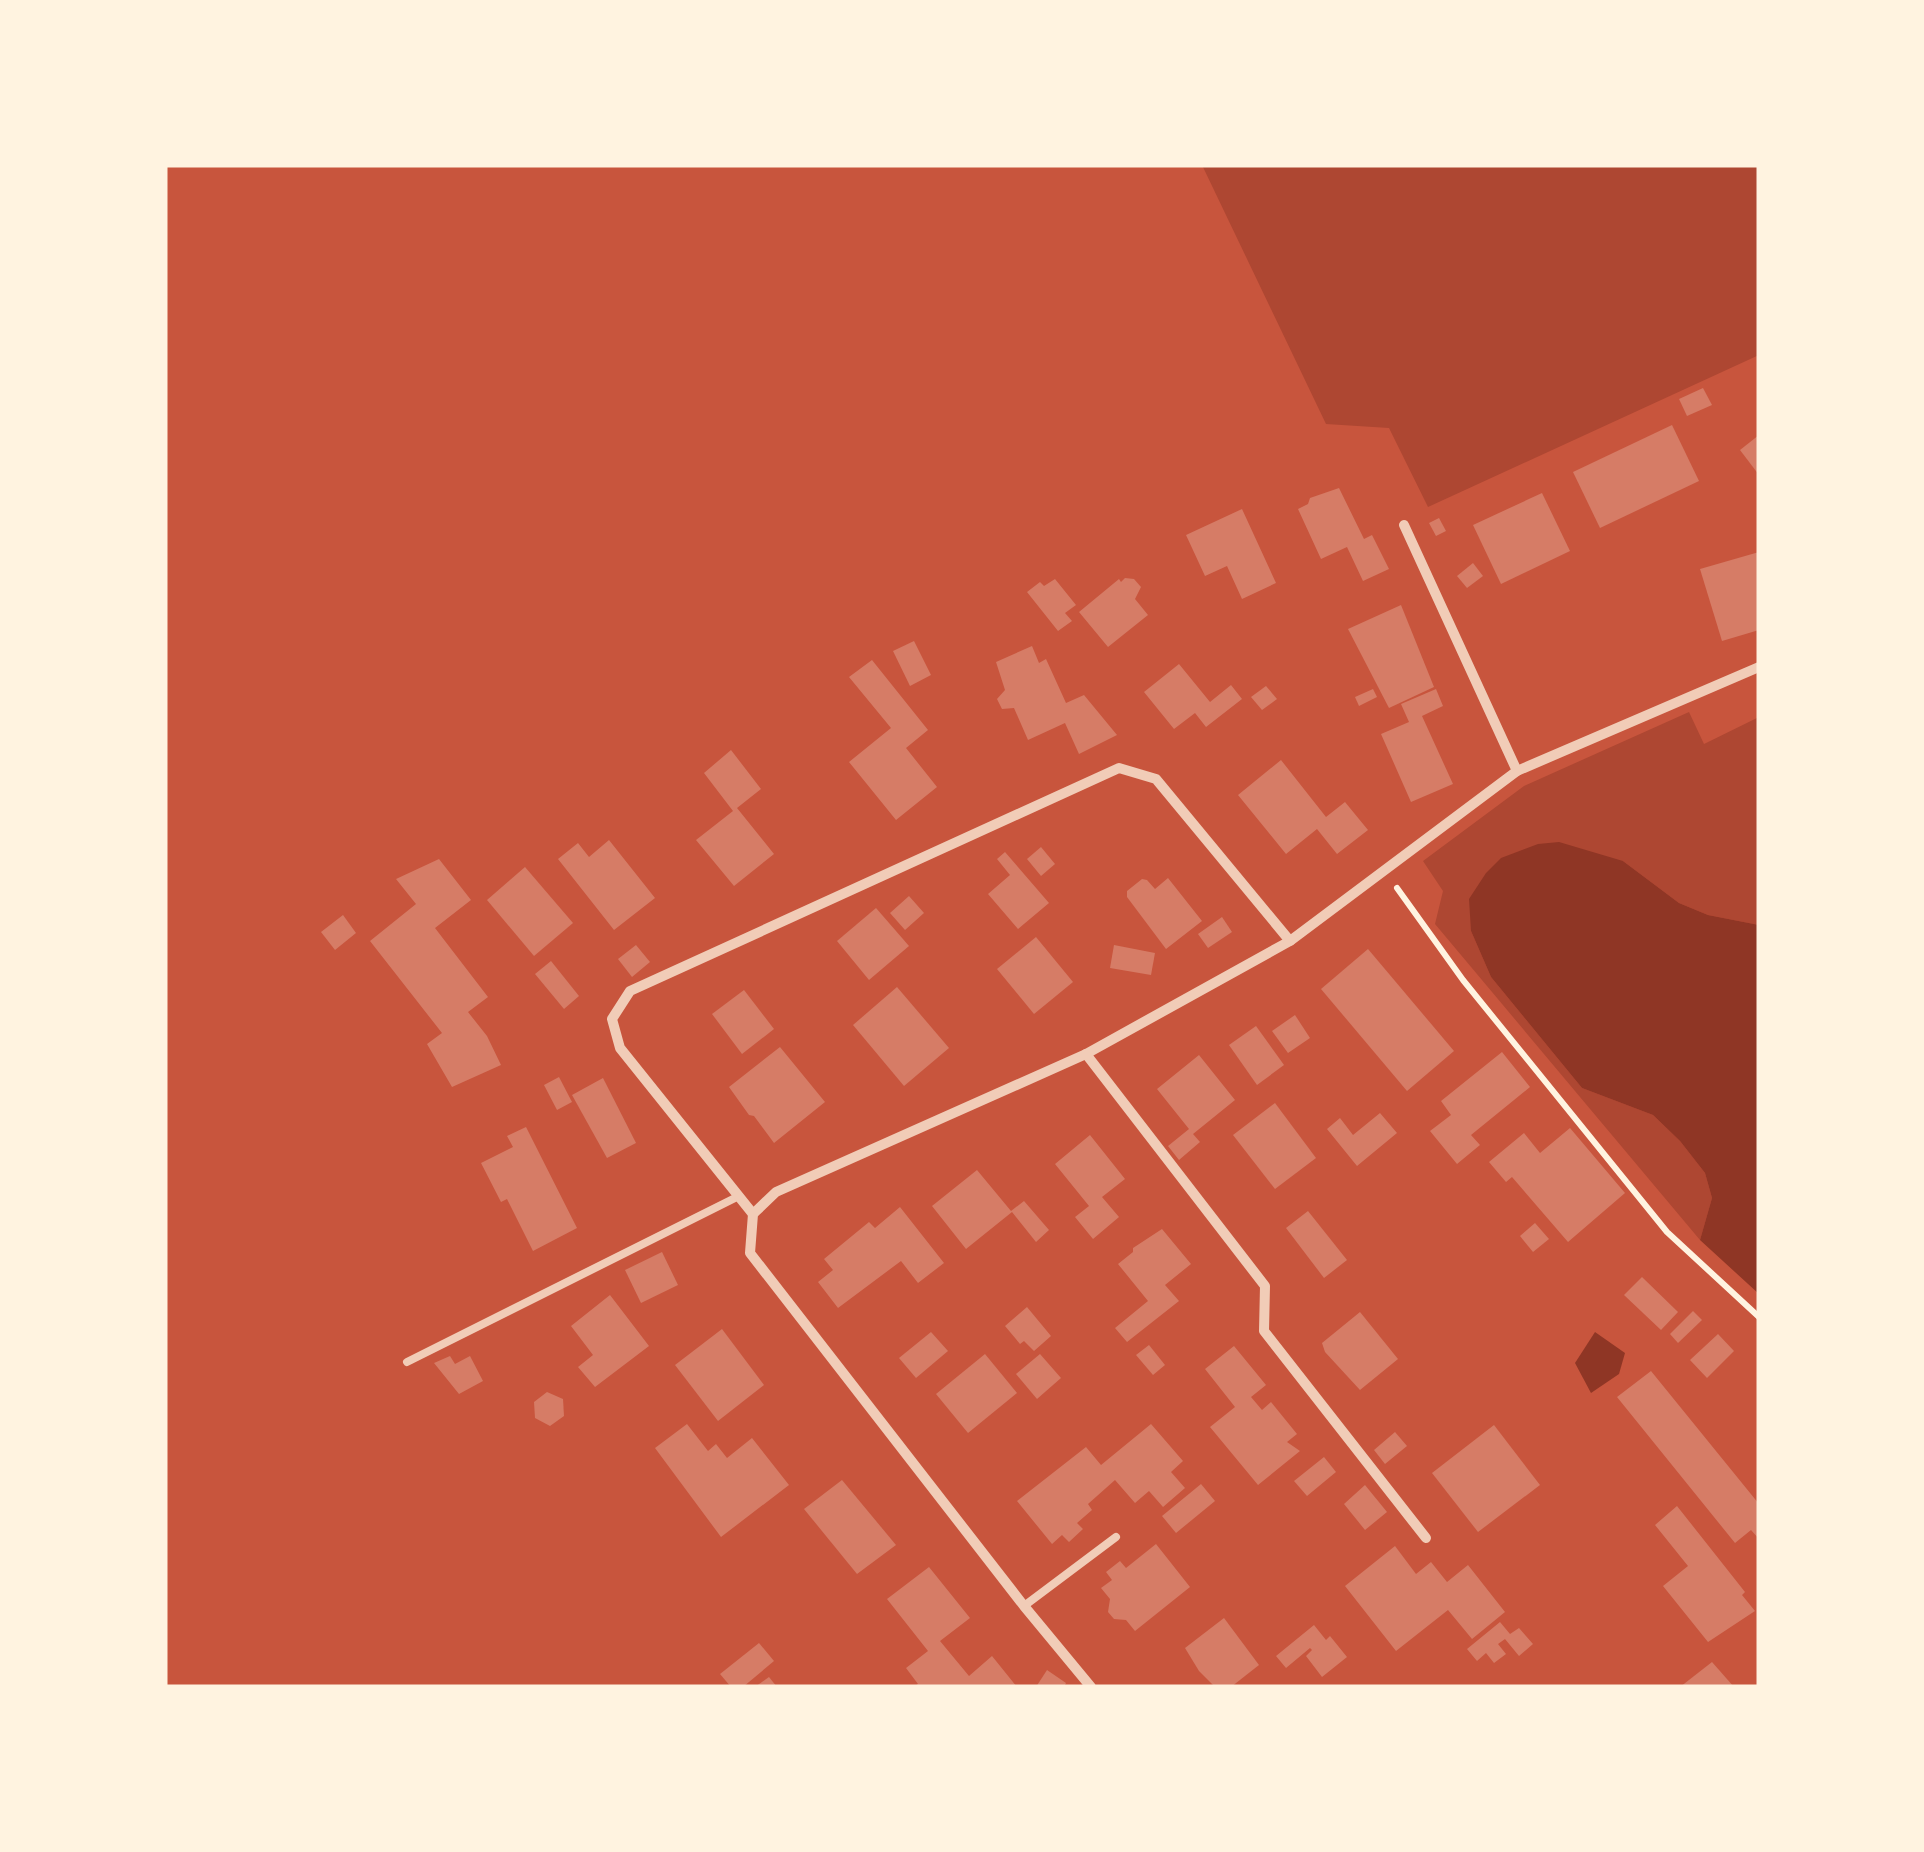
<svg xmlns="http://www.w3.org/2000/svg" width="1924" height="1852" font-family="'Nunito Sans',sans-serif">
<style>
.green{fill:#ae4732}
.water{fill:#8f3625}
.building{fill:#d67c66}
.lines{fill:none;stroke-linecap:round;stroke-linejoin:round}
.path{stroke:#fff3e0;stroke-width:6}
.service{stroke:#f1ccb7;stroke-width:8}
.minor{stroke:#f1ccb7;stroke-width:10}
</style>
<rect width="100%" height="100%" fill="#c8553d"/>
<g class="green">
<path d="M1202 165H1759V355L1428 507 1389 428 1326 424Z"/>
<path d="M1689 712 1704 744 1759 717V925L1708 915 1679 903 1623 861 1471 931 1491 977 1582 1088 1653 1115 1680 1141 1705 1173 1712 1198 1700 1240 1435 924 1443 891 1423 861 1524 786Z"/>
</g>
<g class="water">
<path d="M1559 842 1623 861 1679 903 1708 915 1759 925V1294L1700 1240 1712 1198 1705 1173 1680 1141 1653 1115 1582 1088 1491 977 1471 931 1469 899 1486 873 1501 858 1538 844Z"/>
<path d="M1595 1332 1625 1353 1619 1374 1591 1393 1575 1363Z"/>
</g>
<g class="building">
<path d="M1703 388 1712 405 1687 416 1679 399Z"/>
<path d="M1672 425 1699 481 1600 528 1573 472Z"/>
<path d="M1759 435V475L1740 450Z"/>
<path d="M1339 488 1364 539 1372 535 1389 569 1363 581 1347 547 1321 559 1298 509 1308 504 1310 498Z"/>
<path d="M1542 493 1570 551 1501 584 1473 525Z"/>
<path d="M1242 509 1276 583 1242 599 1227 566 1205 576 1186 535Z"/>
<path d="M1439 518 1446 531 1436 536 1429 523Z"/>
<path d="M1759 552V630L1722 641 1700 569Z"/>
<path d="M1473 563 1483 576 1467 588 1457 576Z"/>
<path d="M1125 578 1134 579 1141 587 1135 599 1148 615 1108 647 1079 612 1119 579 1121 582Z"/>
<path d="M1055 579 1076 605 1065 613 1072 621 1058 631 1027 592 1040 582 1044 586Z"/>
<path d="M1401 605 1434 687 1389 708 1348 629Z"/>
<path d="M914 641 931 675 910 686 893 651Z"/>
<path d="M1032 646 1039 663 1046 659 1066 703 1084 695 1117 735 1079 754 1065 723 1028 740 1014 708 1002 709 997 699 1005 690 996 662Z"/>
<path d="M872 660 928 730 906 748 937 787 896 820 849 762 891 728 849 677Z"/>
<path d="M1179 664 1210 702 1231 685 1242 699 1206 727 1195 713 1174 729 1144 692Z"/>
<path d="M1266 686 1277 699 1262 710 1251 697Z"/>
<path d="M1373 689 1377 697 1359 706 1355 697Z"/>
<path d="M1436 689 1443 706 1422 716 1453 784 1411 802 1381 734 1409 722 1401 704Z"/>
<path d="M731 750 761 789 737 808 774 854 734 886 696 840 733 811 704 773Z"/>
<path d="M1281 760 1326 817 1345 802 1368 830 1337 854 1317 829 1286 854 1238 795Z"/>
<path d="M609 840 655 898 614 930 558 859 578 843 589 857Z"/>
<path d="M1041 847 1055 864 1041 876 1027 859Z"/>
<path d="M1005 852 1049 903 1018 929 988 894 1010 875 997 859Z"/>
<path d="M439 859 471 900 435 928 488 997 468 1012 487 1036 501 1065 452 1087 427 1044 442 1033 370 941 416 904 396 879Z"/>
<path d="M525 867 573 923 534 956 487 900Z"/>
<path d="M1168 878 1202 921 1166 949 1127 897V891L1142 879 1147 880 1155 889Z"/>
<path d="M909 896 924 913 905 930 890 913Z"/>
<path d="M876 908 909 946 869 980 837 941Z"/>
<path d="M343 915 356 933 335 950 321 932Z"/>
<path d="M1222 917 1232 932 1208 948 1198 934Z"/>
<path d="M1036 937 1073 982 1034 1014 997 969Z"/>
<path d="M636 945 650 962 632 977 618 959Z"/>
<path d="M1114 945 1155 953 1151 975 1110 968Z"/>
<path d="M1368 949 1454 1051 1407 1091 1321 989Z"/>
<path d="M551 961 579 996 564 1009 535 974Z"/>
<path d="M897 987 949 1048 904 1086 853 1025Z"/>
<path d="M744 990 774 1029 742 1054 712 1014Z"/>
<path d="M1295 1015 1310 1038 1288 1053 1272 1031Z"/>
<path d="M1256 1026 1284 1065 1257 1085 1229 1045Z"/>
<path d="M780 1047 825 1102 774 1143 754 1116 749 1115 729 1087Z"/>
<path d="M1502 1052 1530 1087 1471 1135 1480 1145 1457 1164 1430 1131 1451 1115 1441 1101Z"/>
<path d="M1199 1055 1235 1100 1193 1134 1200 1142 1179 1160 1168 1146 1189 1129 1157 1089Z"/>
<path d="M559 1077 572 1102 557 1110 544 1085Z"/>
<path d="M603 1078 636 1143 607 1158 572 1095Z"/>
<path d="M1275 1103 1316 1158 1275 1189 1233 1135Z"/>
<path d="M1380 1113 1397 1133 1357 1166 1327 1129 1340 1118 1353 1135Z"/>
<path d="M526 1127 577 1228 533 1251 507 1199 501 1202 481 1163 513 1147 507 1136Z"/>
<path d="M1570 1128 1625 1193 1568 1242 1512 1177 1506 1182 1489 1162 1524 1133 1540 1153Z"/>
<path d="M1090 1135 1125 1179 1102 1197 1119 1217 1093 1239 1075 1217 1089 1206 1055 1164Z"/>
<path d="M977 1170 1011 1211 1024 1201 1049 1230 1036 1242 1012 1212 966 1249 932 1206Z"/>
<path d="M900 1207 944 1263 918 1283 901 1261 838 1308 818 1282 833 1270 824 1259 869 1222 875 1228Z"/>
<path d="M1308 1211 1347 1260 1324 1278 1286 1228Z"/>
<path d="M1535 1223 1549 1239 1533 1252 1520 1236Z"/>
<path d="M1162 1229 1191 1264 1165 1285 1179 1301 1127 1342 1115 1328 1148 1301 1118 1264 1133 1252V1248Z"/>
<path d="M662 1252 678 1285 641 1303 625 1270Z"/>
<path d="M1642 1277 1678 1312 1661 1330 1624 1295Z"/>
<path d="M610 1295 649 1346 595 1387 578 1367 593 1355 571 1326Z"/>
<path d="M1027 1307 1051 1336 1034 1351 1024 1341 1020 1344 1005 1326Z"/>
<path d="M1693 1311 1702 1320 1678 1343 1670 1334Z"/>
<path d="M1360 1312 1398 1359 1360 1390 1325 1352 1322 1343Z"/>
<path d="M722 1329 764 1385 718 1421 675 1365Z"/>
<path d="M931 1332 948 1351 916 1378 899 1358Z"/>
<path d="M1718 1334 1734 1351 1707 1378 1690 1360Z"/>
<path d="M1149 1345 1165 1365 1153 1375 1136 1355Z"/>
<path d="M1234 1346 1266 1385 1251 1397 1262 1410 1271 1402 1297 1434 1287 1442 1300 1451 1258 1485 1210 1427 1235 1407 1205 1369Z"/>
<path d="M985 1354 1017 1393 968 1433 936 1394Z"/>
<path d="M1040 1354 1061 1378 1037 1399 1016 1374Z"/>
<path d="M450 1356 455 1364 470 1356 483 1381 459 1394 434 1363Z"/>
<path d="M1651 1371 1759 1504V1539L1751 1530 1735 1543 1617 1397Z"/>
<path d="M547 1392 563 1399 564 1416 550 1426 535 1418 534 1402Z"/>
<path d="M687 1424 708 1451 716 1444 727 1458 752 1438 789 1485 721 1537 655 1448Z"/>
<path d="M1151 1424 1183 1461 1171 1472 1185 1488 1163 1507 1149 1491 1135 1503 1115 1480 1088 1504 1092 1510 1077 1523 1083 1529 1069 1542 1062 1535 1052 1544 1017 1501 1086 1447 1101 1465Z"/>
<path d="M1494 1425 1540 1485 1478 1532 1432 1473Z"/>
<path d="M1395 1432 1407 1446 1385 1464 1374 1450Z"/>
<path d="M1324 1457 1336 1472 1307 1496 1294 1481Z"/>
<path d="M842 1480 896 1545 857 1574 804 1509Z"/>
<path d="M1201 1484 1215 1501 1176 1533 1162 1516Z"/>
<path d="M1365 1485 1387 1512 1365 1530 1344 1504Z"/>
<path d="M1677 1506 1745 1592 1742 1595 1755 1611 1708 1642 1663 1586 1688 1566 1655 1525Z"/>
<path d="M1156 1544 1190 1587 1135 1631 1126 1620 1114 1619 1108 1612 1110 1599 1101 1588 1112 1580 1106 1572 1120 1561 1126 1568Z"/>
<path d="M1395 1546 1416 1574 1431 1562 1447 1582 1468 1565 1505 1612 1472 1639 1448 1610 1396 1651 1345 1586Z"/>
<path d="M929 1567 970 1618 940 1641 969 1676 992 1656 1017 1687H913L918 1684 906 1668 928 1651 887 1599Z"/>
<path d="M1224 1618 1259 1665 1231 1687H1215L1199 1671 1185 1648Z"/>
<path d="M1500 1622 1510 1634 1519 1628 1533 1644 1519 1656 1505 1639 1498 1644 1506 1654 1494 1663 1486 1653 1477 1661 1467 1649Z"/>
<path d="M1314 1625 1326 1640 1330 1636 1347 1657 1322 1677 1306 1656 1312 1650 1310 1648 1286 1668 1276 1656Z"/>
<path d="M759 1643 774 1661 743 1687H731L720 1674Z"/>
<path d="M1712 1662 1734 1687H1680Z"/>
<path d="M1047 1670 1066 1683 1064 1687H1036Z"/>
<path d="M769 1677 777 1687H755Z"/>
</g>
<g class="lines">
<path class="path" d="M1397 888 1463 980 1667 1232 1759 1317"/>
<g class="service">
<path d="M407 1362 737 1197"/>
<path d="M1024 1606 1116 1537"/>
</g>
<g class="minor">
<path d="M1404 525 1517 771"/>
<path d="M1086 1054 1265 1286 1264 1331 1426 1538"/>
<path d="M753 1214 620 1048 612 1019 630 991 1119 768 1156 779 1290 941"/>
<path d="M1091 1687 1024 1606 750 1253 753 1214 776 1192 1086 1054 1290 941 1517 771 1759 667"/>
</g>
</g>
<rect width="1924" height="1852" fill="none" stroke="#fff3e0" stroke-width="335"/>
</svg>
